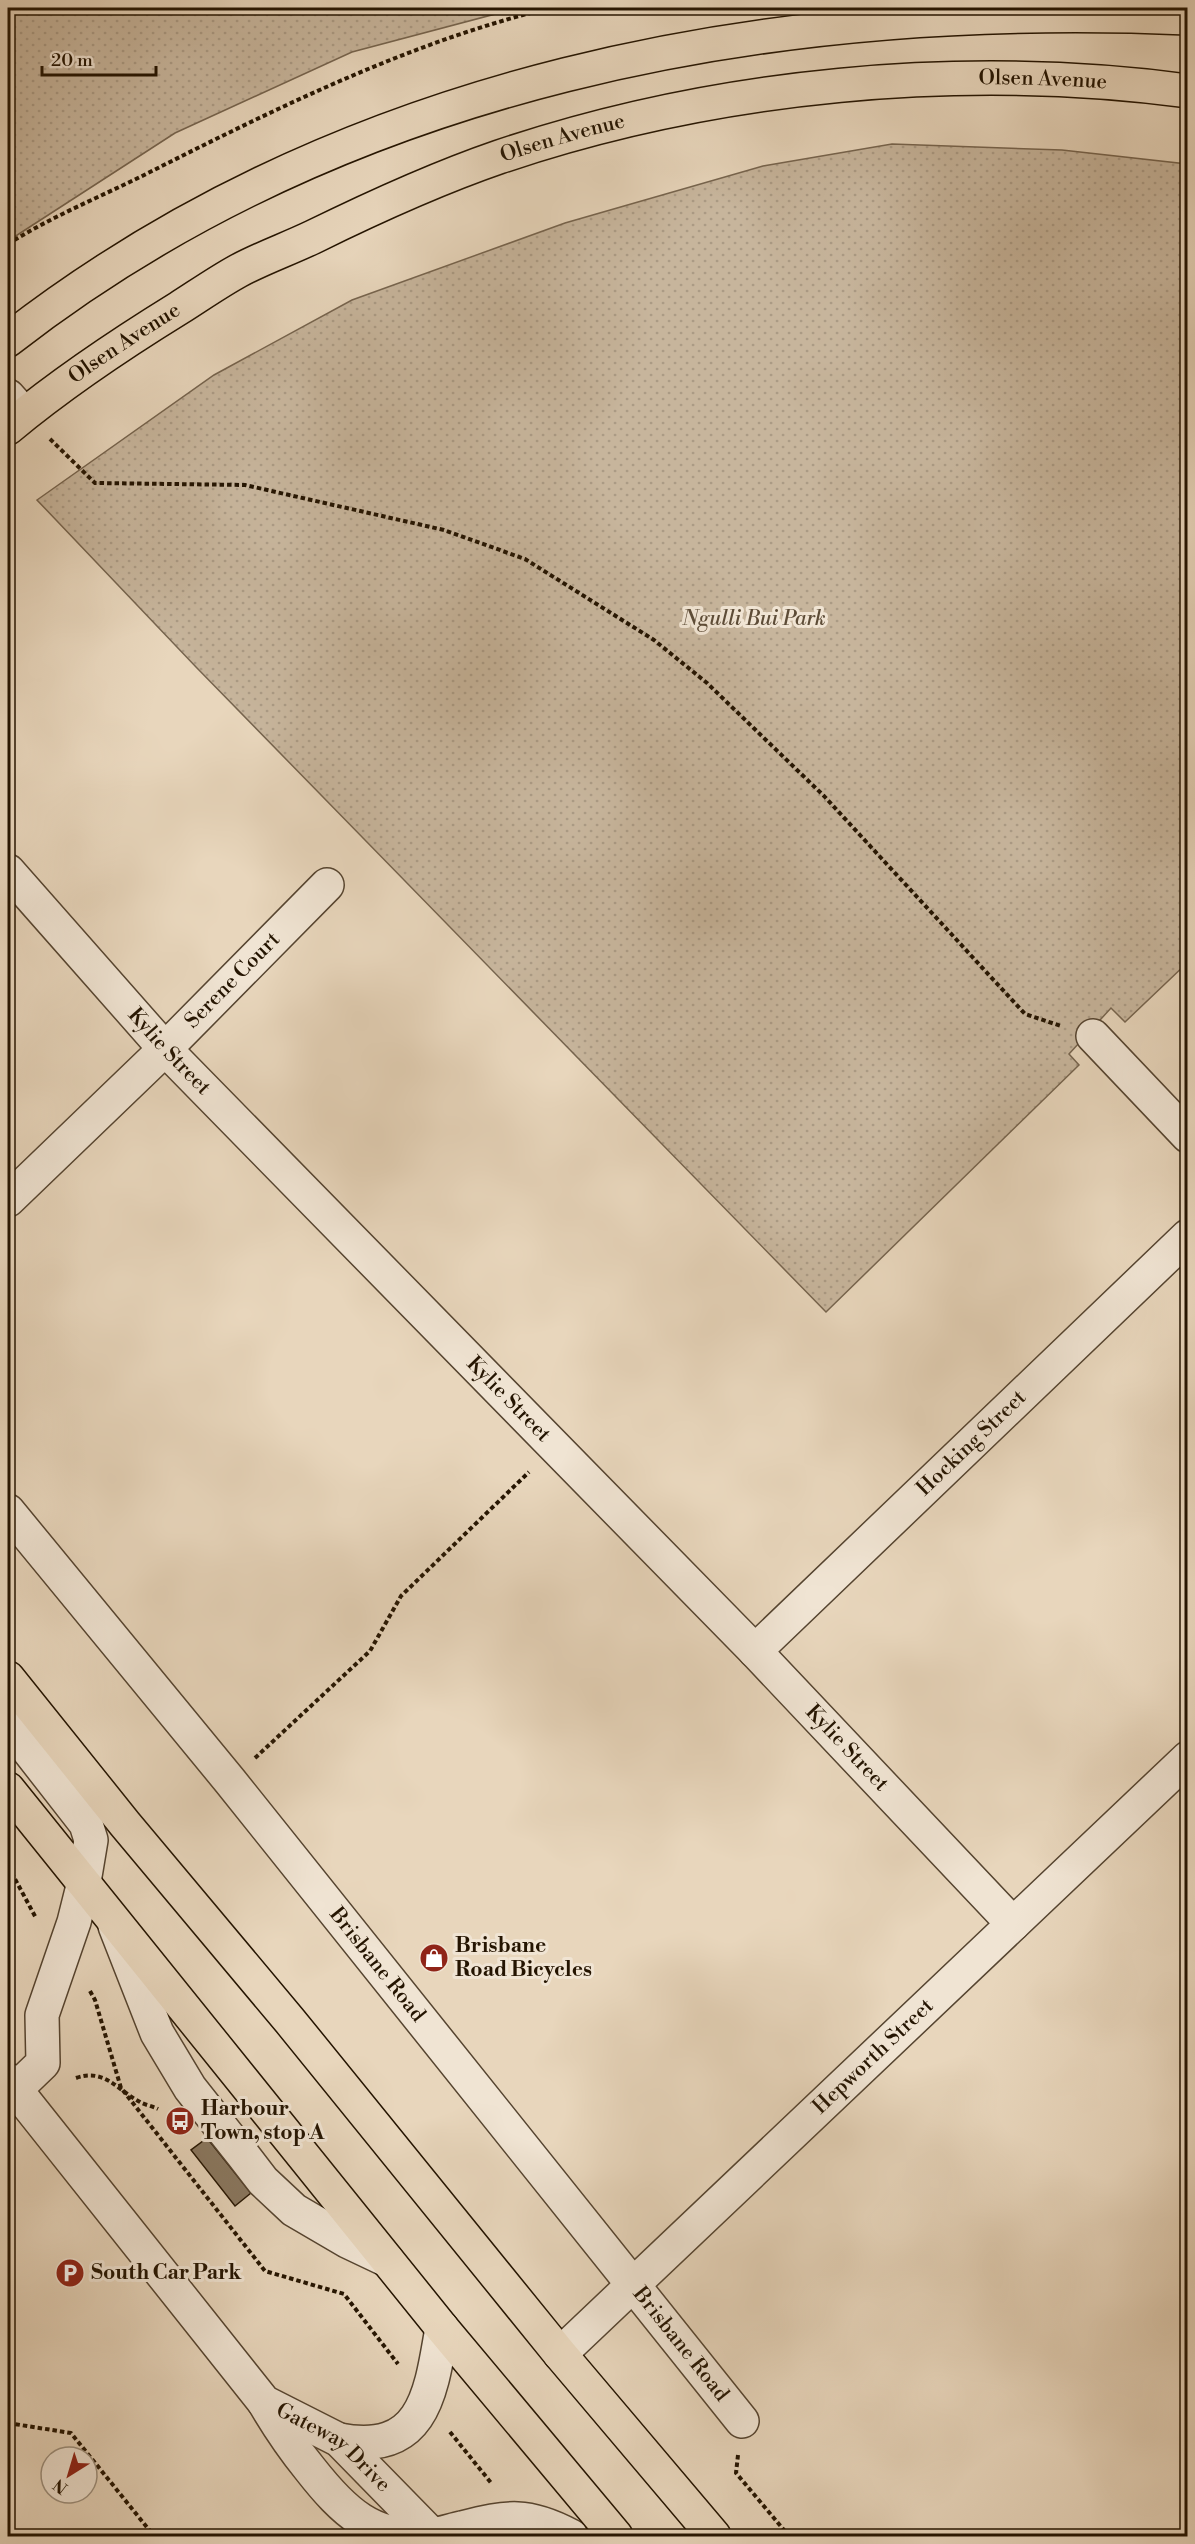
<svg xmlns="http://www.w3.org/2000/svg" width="1195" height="2544" font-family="'Libre Bodoni',serif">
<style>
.park{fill:url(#park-dots);stroke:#76644e;stroke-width:1.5}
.building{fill:#8a7962;stroke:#241401;stroke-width:1.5}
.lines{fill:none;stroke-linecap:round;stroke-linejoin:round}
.minor-casing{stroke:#554430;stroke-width:36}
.major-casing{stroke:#241401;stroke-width:36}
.highway-casing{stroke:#241401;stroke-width:36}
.path{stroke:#241401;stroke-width:4;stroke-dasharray:4.5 3;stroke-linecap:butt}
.minor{stroke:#f0e4d3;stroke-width:33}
.major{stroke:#e8d6bc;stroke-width:33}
.highway{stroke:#e8d6bc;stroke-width:33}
.labels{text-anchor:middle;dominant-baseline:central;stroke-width:6;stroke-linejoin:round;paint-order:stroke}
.street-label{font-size:21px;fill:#241401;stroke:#f0e4d3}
.park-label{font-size:21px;font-style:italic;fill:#5d4c37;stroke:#f0e4d3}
.poi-label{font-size:21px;font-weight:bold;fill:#241401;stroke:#f0e4d3;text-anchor:start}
</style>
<defs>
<pattern id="park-dots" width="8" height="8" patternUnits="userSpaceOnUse" patternTransform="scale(1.5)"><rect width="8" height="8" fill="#c7b59c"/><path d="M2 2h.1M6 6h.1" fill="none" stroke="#ab9b85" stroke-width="1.8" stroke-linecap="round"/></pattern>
</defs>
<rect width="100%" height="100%" fill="#e8d6bc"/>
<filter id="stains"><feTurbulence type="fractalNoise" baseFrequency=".00333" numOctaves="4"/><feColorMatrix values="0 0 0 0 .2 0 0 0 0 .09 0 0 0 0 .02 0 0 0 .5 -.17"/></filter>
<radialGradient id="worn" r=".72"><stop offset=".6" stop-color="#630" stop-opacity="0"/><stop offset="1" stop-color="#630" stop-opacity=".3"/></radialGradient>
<g class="park">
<path d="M8 8H518L352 52 175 133 8 241Z"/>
<path d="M892 144 1062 150 1187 164V963L1125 1022 1111 1008 1069 1054 1079 1065 826 1312 196 667 37 500 214 375 352 300 565 223 763 166Z"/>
</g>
<path class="building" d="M207 2138 251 2193 235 2206 191 2150Z"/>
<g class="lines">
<g class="minor-casing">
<g id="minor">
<path d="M8 396 24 414"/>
<path id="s1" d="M8 871 165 1049 755 1651 1013 1924"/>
<path d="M1093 1036 1188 1136"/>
<path id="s2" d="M8 1200 165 1049 327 885"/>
<path id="s3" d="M8 1511 230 1781 742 2421"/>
<path id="s4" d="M755 1651 1188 1236"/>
<path d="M8 1724 86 1824 91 1840 84 1882 74 1922 42 2015 43 2063 16 2089"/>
<path d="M115 1926 157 2033 190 2088 243 2155 263 2181 294 2210 347 2241 387 2260"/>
<path id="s5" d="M8 2080 264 2402 339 2440 433 2536"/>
<path id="s6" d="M560 2354 1188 1758"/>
<path d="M264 2402C278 2426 293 2448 310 2469 343 2511 373 2541 431 2535 441 2534 452 2530 462 2528 508 2516 528 2513 571 2536"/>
<path d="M339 2440C424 2456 431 2393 442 2328"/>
</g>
</g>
<g class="major-casing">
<g id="major">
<path d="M8 340C342 80 768 0 1188 18"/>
<path id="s7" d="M8 428C62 383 119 345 179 308 198 296 218 282 238 271 262 258 288 249 313 237 374 207 435 179 499 157 715 84 962 61 1188 91"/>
</g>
</g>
<g class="highway-casing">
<g id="highway">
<path d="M8 1678 125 1824 290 2021 560 2354 714 2536"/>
<path d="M8 1789 442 2328 616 2536"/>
</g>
</g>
<g class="path">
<path d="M8 244C54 215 105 195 154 170 281 106 411 42 550 8"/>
<path d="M50 439 95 483 245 485 444 530 525 559 654 640 707 683 824 796 1025 1014 1061 1026"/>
<path d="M255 1758 370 1651 401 1596 529 1472"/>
<path d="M8 1866 36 1918"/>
<path d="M90 1991 95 2000 121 2088 265 2271 344 2294 398 2364"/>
<path d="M76 2078C105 2068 117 2090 140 2102 145 2105 152 2106 158 2109"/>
<path d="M8 2423 71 2433 154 2536"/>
<path d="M450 2432 492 2484"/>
<path d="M738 2455 736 2473 789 2536"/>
</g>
<use href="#minor" class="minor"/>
<use href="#major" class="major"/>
<use href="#highway" class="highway"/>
</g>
<defs>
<g id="shop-disc" transform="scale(1.5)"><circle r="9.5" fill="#8f2418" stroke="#f0e4d3"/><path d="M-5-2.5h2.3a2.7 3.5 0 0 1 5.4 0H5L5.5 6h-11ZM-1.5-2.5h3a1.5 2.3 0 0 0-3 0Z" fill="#fff"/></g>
<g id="bus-disc" transform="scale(1.5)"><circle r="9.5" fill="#8f2418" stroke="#f0e4d3"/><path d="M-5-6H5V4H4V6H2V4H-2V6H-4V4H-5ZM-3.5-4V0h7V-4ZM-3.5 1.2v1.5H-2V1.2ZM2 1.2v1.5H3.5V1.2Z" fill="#fff"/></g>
<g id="parking-disc" transform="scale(1.5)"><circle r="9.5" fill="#8f2418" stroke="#f0e4d3"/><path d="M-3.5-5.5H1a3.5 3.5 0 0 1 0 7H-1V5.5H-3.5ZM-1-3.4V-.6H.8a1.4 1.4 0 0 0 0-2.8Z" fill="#fff"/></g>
</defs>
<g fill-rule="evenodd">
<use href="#shop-disc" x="434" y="1958"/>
<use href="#bus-disc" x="180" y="2121"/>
<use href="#parking-disc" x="70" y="2273"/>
</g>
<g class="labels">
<g class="street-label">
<text stroke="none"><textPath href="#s7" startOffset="1116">Olsen Avenue</textPath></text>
<text stroke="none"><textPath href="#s7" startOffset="630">Olsen Avenue</textPath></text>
<text stroke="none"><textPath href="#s7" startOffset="144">Olsen Avenue</textPath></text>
<text stroke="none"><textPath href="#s2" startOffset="314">Serene Court</textPath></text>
<text stroke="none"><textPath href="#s1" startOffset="242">Kylie Street</textPath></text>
<text stroke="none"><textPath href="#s1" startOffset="728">Kylie Street</textPath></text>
<text stroke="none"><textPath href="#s4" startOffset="300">Hocking Street</textPath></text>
<text stroke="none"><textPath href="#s1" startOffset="1214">Kylie Street</textPath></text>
<text stroke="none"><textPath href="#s3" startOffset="585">Brisbane Road</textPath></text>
<text stroke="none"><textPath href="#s6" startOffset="432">Hepworth Street</textPath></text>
<text stroke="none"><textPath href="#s3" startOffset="1071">Brisbane Road</textPath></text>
<text stroke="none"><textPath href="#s5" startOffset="495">Gateway Drive</textPath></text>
</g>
<g class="park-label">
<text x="754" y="619">Ngulli Bui Park</text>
</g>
<g class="poi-label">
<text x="455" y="1946">Brisbane<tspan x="455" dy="24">Road Bicycles</tspan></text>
<text x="201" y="2109">Harbour<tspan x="201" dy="24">Town, stop A</tspan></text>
<text x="91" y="2273">South Car Park</text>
</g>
</g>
<rect width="1195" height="2544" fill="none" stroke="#e8d6bc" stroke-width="30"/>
<rect x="9" y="9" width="1177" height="2526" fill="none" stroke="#241401" stroke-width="3"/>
<rect x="15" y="15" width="1165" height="2514" fill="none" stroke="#241401" stroke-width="1.5"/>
<g transform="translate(69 2475) rotate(217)"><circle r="28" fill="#f0e4d3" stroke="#9e917f" stroke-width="1.5"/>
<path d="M0-4.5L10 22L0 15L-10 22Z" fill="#8f2418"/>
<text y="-9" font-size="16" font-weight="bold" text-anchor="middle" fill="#241401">N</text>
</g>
<path d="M42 66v9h114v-9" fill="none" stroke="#241401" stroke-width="3"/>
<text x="51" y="66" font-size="18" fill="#241401" stroke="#f0e4d3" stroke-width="4.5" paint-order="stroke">20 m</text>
<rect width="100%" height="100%" filter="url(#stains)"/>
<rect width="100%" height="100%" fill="url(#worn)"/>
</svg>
